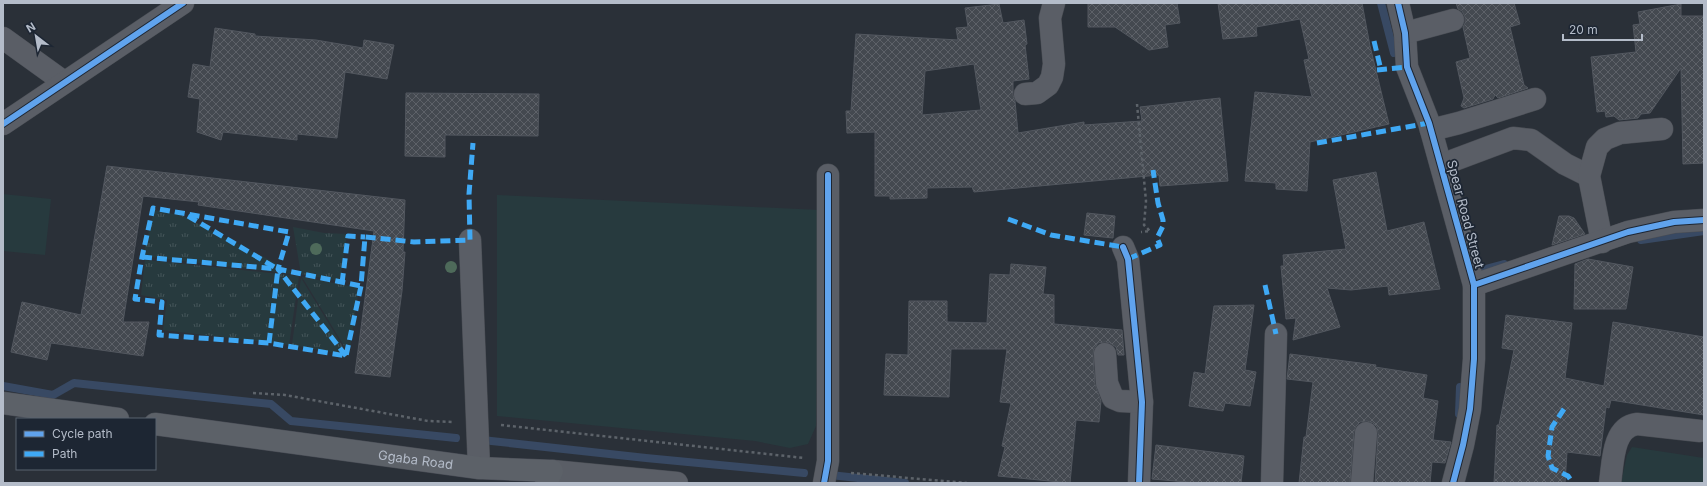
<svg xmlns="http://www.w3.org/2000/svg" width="1707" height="486" font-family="Inter,sans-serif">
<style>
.grass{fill:url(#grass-tufts)}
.garden{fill:#273a3e}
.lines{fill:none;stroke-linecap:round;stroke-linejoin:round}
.stream{stroke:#384963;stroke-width:8}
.building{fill:url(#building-cross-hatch);stroke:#52575f;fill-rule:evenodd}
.minor-casing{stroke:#484c53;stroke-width:23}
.major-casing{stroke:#484c55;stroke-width:23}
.path{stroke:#5d636a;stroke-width:2.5;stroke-dasharray:3 3;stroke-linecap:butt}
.minor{stroke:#5a5e66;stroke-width:22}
.major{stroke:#5c6168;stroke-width:22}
.quiet{stroke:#3fa9f5;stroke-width:5;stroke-dasharray:10 5;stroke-linecap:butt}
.cycleway-casing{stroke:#1d2633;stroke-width:8}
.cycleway{stroke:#60a3ed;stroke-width:6}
.tree{fill:#4e6a5a}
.labels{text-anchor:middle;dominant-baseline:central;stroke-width:3.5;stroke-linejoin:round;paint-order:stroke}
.street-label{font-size:13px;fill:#b4bcc9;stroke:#1d2633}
</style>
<defs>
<pattern id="grass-tufts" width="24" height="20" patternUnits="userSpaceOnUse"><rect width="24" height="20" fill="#273a3e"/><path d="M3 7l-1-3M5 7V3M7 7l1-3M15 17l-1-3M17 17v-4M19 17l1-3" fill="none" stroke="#445559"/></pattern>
<pattern id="building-cross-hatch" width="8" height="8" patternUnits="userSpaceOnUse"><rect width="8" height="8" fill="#444950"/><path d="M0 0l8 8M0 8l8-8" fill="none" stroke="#5d6168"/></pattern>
</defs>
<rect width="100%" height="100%" fill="#2a3038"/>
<g class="grass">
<path d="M154 210 183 216 299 275 143 256Z"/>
<path d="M293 227 324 233 347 234 340 281 301 274Z"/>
<path d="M145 260 299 276 289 345 163 330 167 300 141 295Z"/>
<path d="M302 277 359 288 349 354Z"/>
<path d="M301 278 348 355 292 345Z"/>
</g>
<g class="garden">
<path d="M3 194 51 199 45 255 3 251Z"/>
<path d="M497 195 820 210 816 426 808 444 790 448 755 441 497 416Z"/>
<path d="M1632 447 1704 458V483H1621L1627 455Z"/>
</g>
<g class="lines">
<g class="stream">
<path d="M1381 3 1394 53"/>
<path d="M1641 240 1704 231"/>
<path d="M1478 271 1504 264"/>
<path d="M3 386 53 395 74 383 271 404 291 421 456 438"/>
<path d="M1459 414 1460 387"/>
<path d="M482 440 646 458 804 473"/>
<path d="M830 475 905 483"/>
</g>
</g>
<g class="building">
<path d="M1088 3H1177L1180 23 1165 25 1168 47 1149 50 1115 27H1088Z"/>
<path d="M1218 3H1362L1370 46 1389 124 1310 142 1307 191 1276 189V183L1245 181 1255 92 1312 97 1304 60 1309 59 1300 19 1256 27 1257 36 1223 39Z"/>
<path d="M1456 3H1514L1520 24 1510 27 1524 85 1528 88 1498 98 1495 95 1493 99 1464 108 1461 106 1464 98 1456 62 1470 58 1463 27 1465 23V17L1462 11 1458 9Z"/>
<path d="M999 4 1003 23 1024 20 1027 44 1025 45 1029 79 1013 81V95L1015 101 1018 133 1084 122V125L1142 121 1140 107 1220 98 1228 181 1160 186 1159 175 974 192 972 187 927 188V198L890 199V196H875V132L847 133 846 111H851L856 34 958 40 956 28 968 27 965 8ZM974 64 981 110 922 115 925 71Z"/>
<path d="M1681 4V16H1704V163L1683 164 1681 68 1650 113 1641 114 1638 118 1619 120 1614 116 1606 117 1605 111 1597 112 1591 57 1636 52 1633 25 1640 24 1638 12Z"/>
<path d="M215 28 255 34V36L316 40 363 48 364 40 394 45 387 79 345 72 337 138 297 134V140L223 132 221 140 197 132 200 99 188 97 193 64 210 67Z"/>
<path d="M406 93 539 94 538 136 445 135V157L405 156Z"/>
<path d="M107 166 405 200 403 252H405L402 291 390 377 355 373 374 231 198 205 199 202 143 196 123 322H149L143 356 51 343 47 360 11 352 22 302 81 315Z"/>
<path d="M1376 172 1387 231 1424 222 1440 289 1389 295 1388 286 1351 290 1327 288 1340 327 1293 340 1296 318 1286 319 1281 266H1284L1283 255 1346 249 1333 180Z"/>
<path d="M1087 213 1115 216 1113 238 1084 235Z"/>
<path d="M1559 216H1569L1574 218 1585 234 1552 245Z"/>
<path d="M1588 259 1633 267 1626 309H1574L1575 264Z"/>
<path d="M1011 264 1046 267 1043 294 1054 295V324L1122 330 1124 355H1118L1116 347 1110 343 1105 342 1098 343 1094 349 1093 355 1095 384 1101 401 1099 422 1076 420 1070 483 998 476 1005 447 1002 446 1011 403 1000 402 1007 349H951L949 397 884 395 886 354 908 355 909 301H947V322L987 323 990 274 1010 275Z"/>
<path d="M1254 305 1245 370 1256 372 1250 406 1225 403 1223 411 1189 406 1194 372 1205 374 1214 306Z"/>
<path d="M1506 315 1572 323 1565 378 1604 386 1613 322 1704 337V415L1611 400 1609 408 1606 407 1600 456 1567 452 1565 483H1494L1497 425H1499L1514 350 1502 348Z"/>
<path d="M1290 354 1376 365 1375 367 1427 375 1423 398 1438 401 1433 440 1451 442 1445 463 1432 462 1430 483H1375L1378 434 1377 427 1373 423 1367 421 1360 422 1356 426 1354 432 1350 483H1299L1304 437H1306L1313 382 1287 379Z"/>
<path d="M1156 445 1244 456 1241 483H1198L1152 479Z"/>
</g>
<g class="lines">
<g class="minor-casing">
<g id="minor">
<path d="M1398 3 1405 33 1407 67 1429 123 1474 285V359L1470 409 1463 445 1453 483"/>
<path d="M1405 33 1453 20"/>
<path d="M3 38 64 82"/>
<path d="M1025 94 1037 93 1048 85 1052 77 1054 64 1050 18 1054 3"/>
<path d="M3 124 183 3"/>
<path d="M1431 130 1459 123 1535 99"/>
<path d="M1441 165 1513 138 1531 140 1565 164 1589 176"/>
<path d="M470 240 479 468"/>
<path d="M1602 242 1589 176 1597 147 1605 139 1620 133 1662 129"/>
<path d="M1123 247 1128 259 1142 402 1139 483"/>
<path d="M1474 285 1628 232 1674 222 1704 220"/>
<path d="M1105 354 1107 383 1113 398 1120 401 1142 402"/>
<path d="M552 471 677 483"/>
<path d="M824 483 828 461V175"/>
<path d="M1272 483 1276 334"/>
<path d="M1362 483 1366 433"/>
<path d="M1610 483C1613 464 1612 427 1637 424L1700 431"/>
</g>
</g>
<g class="major-casing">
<g id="major">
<path d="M3 403 118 419"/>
<path id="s1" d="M155 424 479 468 552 471 546 483"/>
</g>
</g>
<g class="path">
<path d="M1137 104 1146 201 1144 225 1150 231 1141 232"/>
<path d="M253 393 285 395 428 421 452 422"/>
<path d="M501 425 804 458"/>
<path d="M851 473 967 483"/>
</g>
<use href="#minor" class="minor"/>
<use href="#major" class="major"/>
<g class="quiet">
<path d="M1374 41 1381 70"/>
<path d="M1377 70 1407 67"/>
<path d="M1317 143 1429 123"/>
<path d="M188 216 276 268"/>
<path d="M1008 219 1051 235 1123 247"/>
<path d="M142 257 278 269 361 286"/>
<path d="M1128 259 1160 245 1157 238 1163 226V220L1158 203 1153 170"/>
<path d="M342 283 348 236 365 237"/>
<path d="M1265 285 1276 334"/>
<path d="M269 343 278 269"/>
<path d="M346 356 278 269 289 232 153 208 142 257 135 299 162 302 159 335 269 343 346 356 361 286 365 237 414 242 470 240 469 194 473 143"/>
<path d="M1564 409 1552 427 1548 456 1552 468 1568 476 1573 483"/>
</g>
<g class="cycleway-casing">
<g id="cycleway">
<path d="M1398 3 1405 33 1407 67 1429 123 1474 285V359L1470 409 1463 445 1453 483"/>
<path d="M3 124 183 3"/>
<path d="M1123 247 1128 259 1142 402 1139 483"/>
<path d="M1474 285 1628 232 1674 222 1704 220"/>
<path d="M824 483 828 461V175"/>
</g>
</g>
<use href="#cycleway" class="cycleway"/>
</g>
<g class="tree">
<circle cx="316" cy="249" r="6"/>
<circle cx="451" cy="267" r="6"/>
</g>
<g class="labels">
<g class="street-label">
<text transform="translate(1466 214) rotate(75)">Spear Road Street</text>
<text stroke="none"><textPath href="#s1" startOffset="263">Ggaba Road</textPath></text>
</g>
</g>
<rect width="1707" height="486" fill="none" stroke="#b4bcc9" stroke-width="8"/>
<rect x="16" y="418" width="140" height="52" fill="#1d2633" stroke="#59626f"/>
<rect x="24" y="431" width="20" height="6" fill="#60a3ed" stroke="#59626f"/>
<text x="52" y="438" font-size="12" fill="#b4bcc9">Cycle path</text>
<rect x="24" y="451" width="20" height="6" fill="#3fa9f5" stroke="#59626f"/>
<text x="52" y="458" font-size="12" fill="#b4bcc9">Path</text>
<g transform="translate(36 36) rotate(329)" stroke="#1d2633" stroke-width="3" paint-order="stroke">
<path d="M0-3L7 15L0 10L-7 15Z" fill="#b4bcc9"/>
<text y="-6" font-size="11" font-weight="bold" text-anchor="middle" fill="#b4bcc9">N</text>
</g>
<path d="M1563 34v6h79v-6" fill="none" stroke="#b4bcc9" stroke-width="2"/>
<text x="1569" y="34" font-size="12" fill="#b4bcc9" stroke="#1d2633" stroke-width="3" paint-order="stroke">20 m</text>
</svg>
